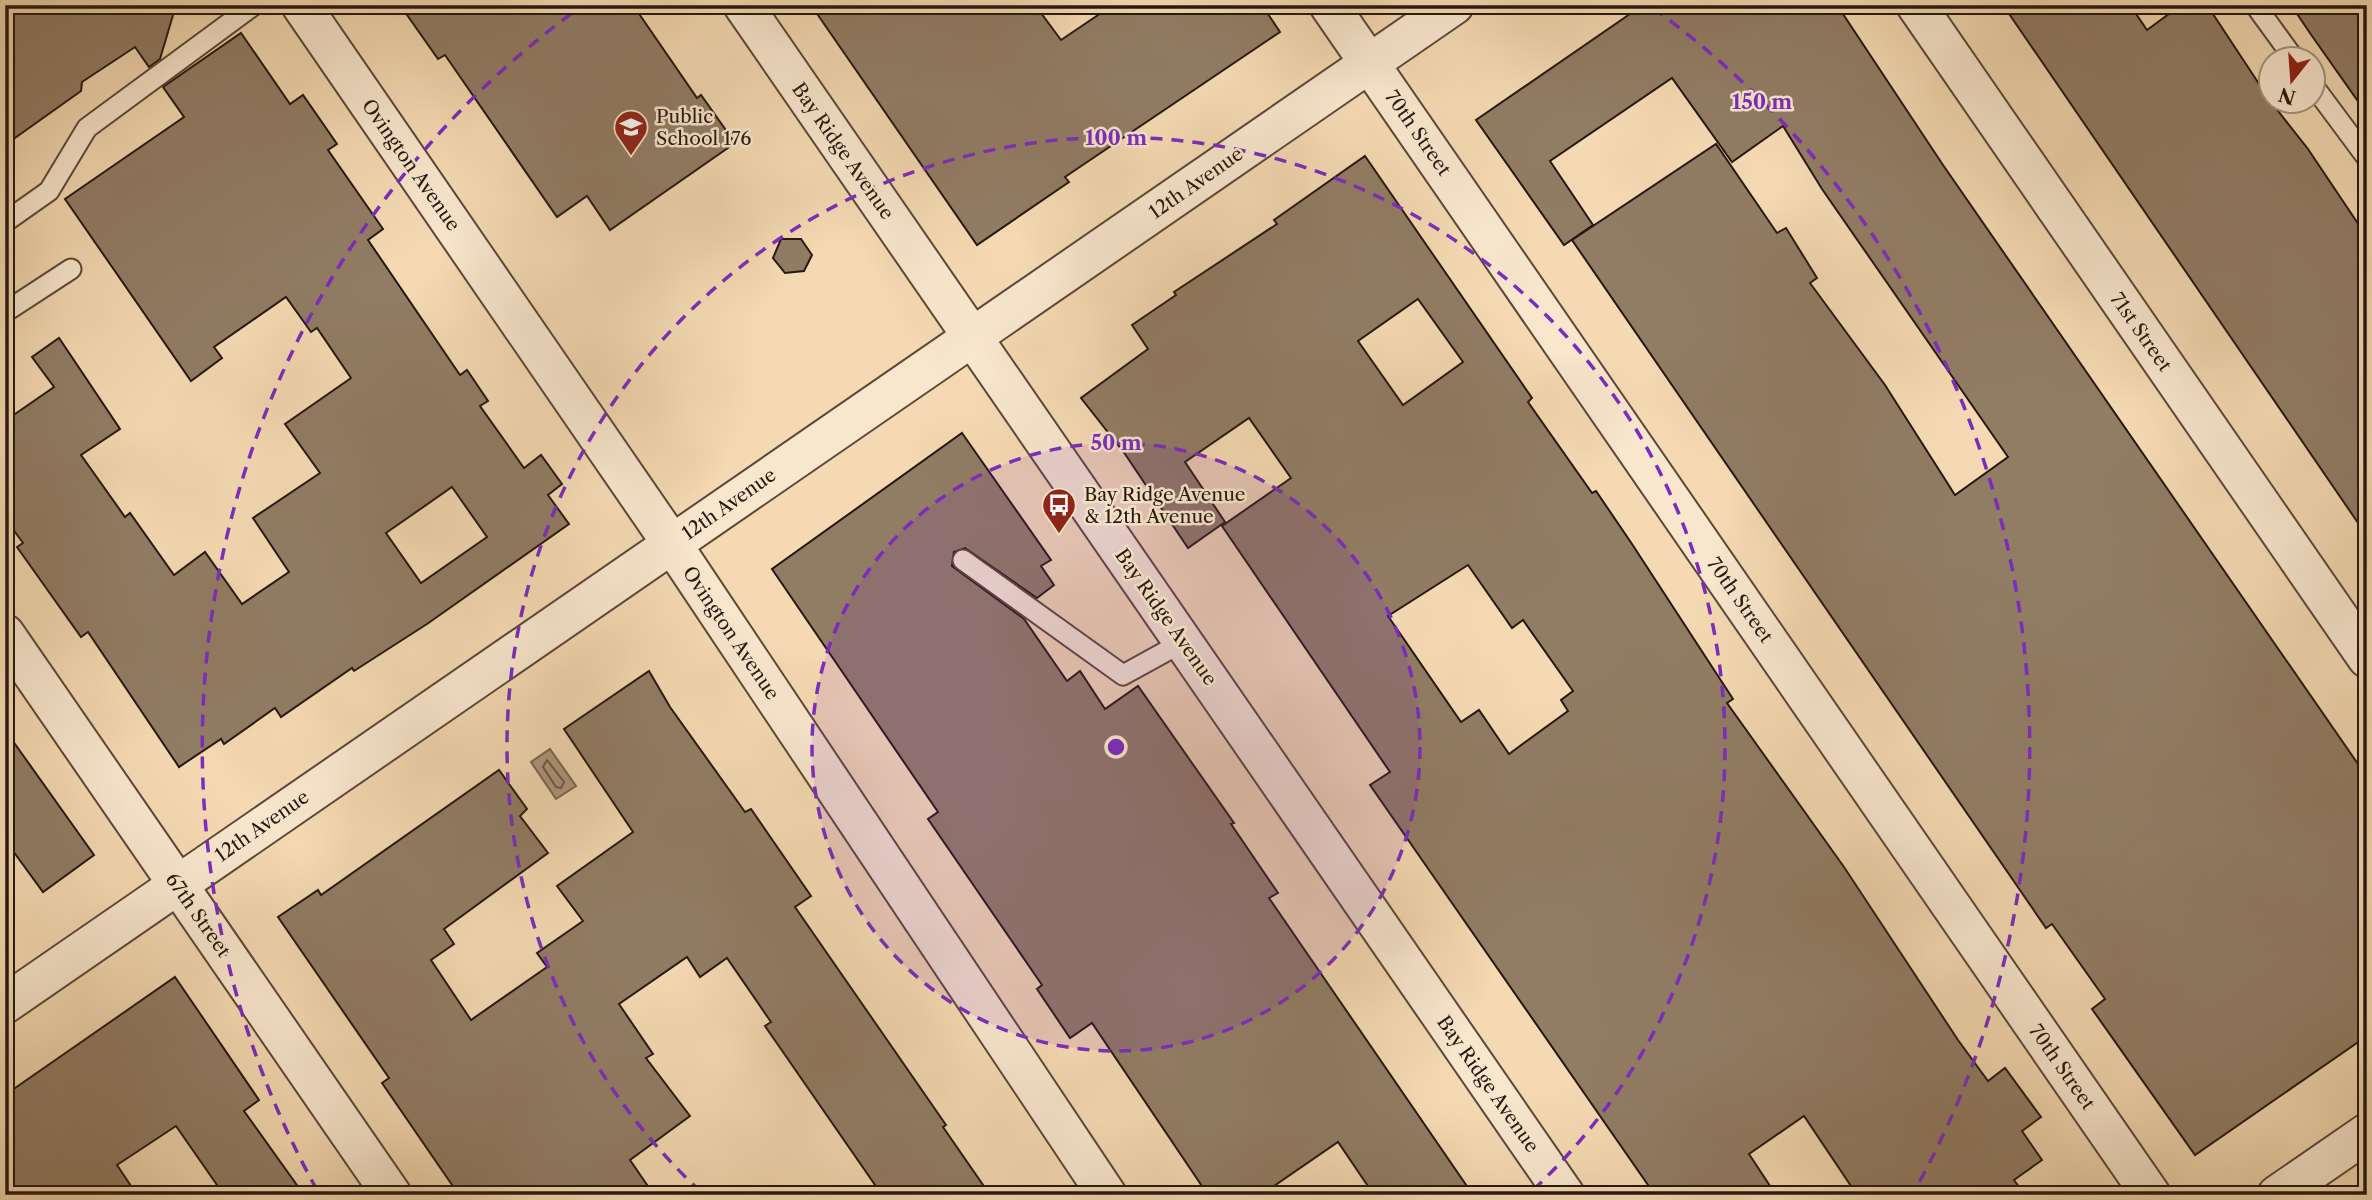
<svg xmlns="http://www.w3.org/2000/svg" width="2372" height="1200" font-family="'Libre Caslon Text',serif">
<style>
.water{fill:#ae977b;stroke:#786450;stroke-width:2}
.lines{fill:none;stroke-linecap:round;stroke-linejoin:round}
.shore{stroke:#6a5846;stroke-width:2}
.building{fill:#917c64;stroke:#261810;stroke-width:2;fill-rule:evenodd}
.lane-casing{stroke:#5a4838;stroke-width:23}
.street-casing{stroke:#5a4838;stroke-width:42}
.lane{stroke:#f8e6cd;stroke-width:19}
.street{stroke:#f8e6cd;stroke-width:38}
.ring{fill:none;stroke:#7b2cbf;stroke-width:3.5;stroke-dasharray:12 9}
.labels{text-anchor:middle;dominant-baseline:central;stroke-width:5;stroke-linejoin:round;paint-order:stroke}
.poi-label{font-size:19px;fill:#261810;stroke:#f8e6cd;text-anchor:start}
.street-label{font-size:19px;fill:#261810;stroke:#f8e6cd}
.centre{fill:#7b2cbf;stroke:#f8e6cd;stroke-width:3.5}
.ring-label{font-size:21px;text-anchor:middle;font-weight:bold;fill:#7b2cbf;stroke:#f8e6cd;stroke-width:5;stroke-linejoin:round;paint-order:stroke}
</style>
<rect width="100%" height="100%" fill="#f4d9b2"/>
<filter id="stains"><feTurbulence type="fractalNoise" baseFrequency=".00286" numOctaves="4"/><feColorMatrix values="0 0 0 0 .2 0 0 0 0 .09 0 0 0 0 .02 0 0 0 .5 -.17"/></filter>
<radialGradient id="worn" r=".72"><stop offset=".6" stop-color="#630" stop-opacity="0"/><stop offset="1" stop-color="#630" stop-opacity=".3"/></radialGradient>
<path class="water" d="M550 749 576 786 556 799 531 762Z"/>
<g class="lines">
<path class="shore" d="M547 760 564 782 561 788 556 787 543 767Z"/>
</g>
<g class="building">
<path d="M5 5H176L160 59 149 67 135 47 82 82 81 91 5 145Z"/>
<path d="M400 5H633L697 98 701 95 735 143 610 230 587 196 557 217 445 55 438 59Z"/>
<path d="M811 5H1035L1061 40 1113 5H1262L1280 32 1065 177 1069 182 977 245Z"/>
<path d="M1643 5H1837L1943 165 2367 777V1036L2195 1155 2092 1009 2105 999 2052 924 2046 928 1572 240 1716 144 1777 233 1786 228 1817 278 1810 283 1885 385 1955 495 2008 457 1822 189 1783 126 1732 162 1672 78 1550 161 1593 225 1564 245 1476 120Z"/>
<path d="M2003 5H2130L2147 30 2181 5H2207L2271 102 2308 149 2367 237V536Z"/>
<path d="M2291 5H2367V114L2312 36Z"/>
<path d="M241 33 290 104 303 95 337 144 328 150 383 229 368 240 460 375 467 370 488 401 480 406 524 468 541 455 562 484 548 495 569 524 427 624 354 671 352 668 281 717 275 708 224 744 221 739 179 767 88 632 81 637 17 547 23 543 7 521 14 516 5 504V421L54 387 32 357 59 338 120 429 81 455 125 517 130 513 174 575 205 552 242 604 289 572 253 518 320 473 285 424 351 378 317 328 311 332 286 297 214 347 222 358 191 381 65 199 184 117 163 87ZM452 487 487 537 421 583 386 533Z"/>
<path d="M1365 156 1532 398 1528 402 1592 493 1596 491 1632 544 1733 699 1727 703 1844 867 1958 1040 1988 1081 2005 1068 2041 1117 2022 1131 2042 1160 2014 1180 2025 1195H1857L1804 1116 1749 1154 1776 1195H1655L1370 785 1390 772 1222 526 1291 478 1249 418 1185 462 1225 522 1188 548 1125 454 1081 398 1148 349 1132 325 1176 295 1174 292 1277 224 1274 220ZM1418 299 1463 362 1403 405 1358 341ZM1468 565 1512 628 1523 620 1573 691 1561 700 1568 711 1509 754 1479 710 1461 722 1388 616Z"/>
<path d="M781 239H801L812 255 804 271 785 273 773 258Z"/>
<path d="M962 433 1051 560 1041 566 1054 585 1037 598 965 548 954 552 952 566 1024 619 1067 681 1080 671 1105 709 1138 686 1234 823 1231 824 1278 893 1269 898 1473 1195H1374L1338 1142 1261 1195H1208L1092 1023 1070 1038 1037 989 1042 985 928 819 938 812 772 569Z"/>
<path d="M649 671 670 707 745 812 751 809 811 896 795 907 946 1125 943 1127 990 1195H882L765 1026 771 1022 727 958 700 977 687 957 619 1004 653 1054 646 1058 690 1116 630 1160 654 1195H459L382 1083 389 1078 278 917 318 890 321 895 499 770 527 809 520 816 548 853 444 929 454 944 431 960 471 1020 547 967 537 953 583 921 557 886 633 832 564 729Z"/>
<path d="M5 730 94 855 43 892 5 840Z"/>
<path d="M175 977 259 1100 244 1111 304 1195H224L176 1126 117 1165 137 1195H5V1095Z"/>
</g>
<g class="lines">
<g class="lane-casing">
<g id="lane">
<path d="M2255 5 2295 60"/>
<path d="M2312 84 2367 158"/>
<path d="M5 222 49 191 87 128 254 5"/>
<path d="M5 312 71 269"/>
<path d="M963 560 1123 675 1183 642"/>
</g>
</g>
<g class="street-casing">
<g id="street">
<path d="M301 5 672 544 1107 1195"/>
<path d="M743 5 1565 1195"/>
<path d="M1329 5 2151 1195"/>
<path d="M1916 5 2367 658"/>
<path d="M5 634 392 1195"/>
<path d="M5 1004 1454 5"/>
<path d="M2277 1195 2367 1133"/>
</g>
</g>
<use href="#lane" class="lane"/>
<use href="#street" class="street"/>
</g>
<circle cx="1116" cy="747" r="304" fill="#7b2cbf" fill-opacity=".12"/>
<g class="ring">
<circle cx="1116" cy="747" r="304"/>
<path d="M701 1192A609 609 0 1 1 1531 1192"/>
<path d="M317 1190A913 913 0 0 1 579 8M1653 8A913 913 0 0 1 1915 1190"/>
</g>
<defs>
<g id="school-pin" transform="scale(1.75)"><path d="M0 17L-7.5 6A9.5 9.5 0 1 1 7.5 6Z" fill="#8f2418" stroke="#f8e6cd"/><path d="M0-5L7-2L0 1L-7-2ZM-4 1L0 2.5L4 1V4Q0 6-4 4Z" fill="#fff"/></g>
<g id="bus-pin" transform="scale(1.75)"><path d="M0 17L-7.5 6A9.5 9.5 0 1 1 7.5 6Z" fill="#8f2418" stroke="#f8e6cd"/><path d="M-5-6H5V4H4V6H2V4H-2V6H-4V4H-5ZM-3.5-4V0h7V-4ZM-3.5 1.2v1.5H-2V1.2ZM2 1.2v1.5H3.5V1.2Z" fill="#fff"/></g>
</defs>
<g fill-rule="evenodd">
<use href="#school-pin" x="631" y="127"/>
<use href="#bus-pin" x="1059" y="505"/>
</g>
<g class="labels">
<g class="poi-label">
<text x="656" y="116">Public<tspan x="656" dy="22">School 176</tspan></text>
<text x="1084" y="494">Bay Ridge Avenue<tspan x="1084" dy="22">&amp; 12th Avenue</tspan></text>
</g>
<g class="street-label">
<text transform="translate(1418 133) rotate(55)">70th Street</text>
<text transform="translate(843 151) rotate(55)">Bay Ridge Avenue</text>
<text transform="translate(411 165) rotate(55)">Ovington Avenue</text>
<text transform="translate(1196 183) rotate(-35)">12th Avenue</text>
<text transform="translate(2141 332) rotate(55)">71st Street</text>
<text transform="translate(729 504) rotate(-35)">12th Avenue</text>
<text transform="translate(1740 600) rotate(55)">70th Street</text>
<text transform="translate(1166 617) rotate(55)">Bay Ridge Avenue</text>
<text transform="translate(731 633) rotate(56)">Ovington Avenue</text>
<text transform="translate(262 826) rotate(-35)">12th Avenue</text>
<text transform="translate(198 915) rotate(55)">67th Street</text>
<text transform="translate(2062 1067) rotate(55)">70th Street</text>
<text transform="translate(1488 1084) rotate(55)">Bay Ridge Avenue</text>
</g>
</g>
<circle cx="1116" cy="747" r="10" class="centre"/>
<g class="ring-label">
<text x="1762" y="109">150 m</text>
<text x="1116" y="145">100 m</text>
<text x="1116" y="450">50 m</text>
</g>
<rect width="2372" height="1200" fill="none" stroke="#f4d9b2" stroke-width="28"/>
<rect x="7" y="7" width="2358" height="1186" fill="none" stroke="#261810" stroke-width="3.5"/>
<rect x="14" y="14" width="2344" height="1172" fill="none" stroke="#261810" stroke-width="2"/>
<g transform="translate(2292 80) rotate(197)"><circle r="33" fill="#f8e6cd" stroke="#a49481" stroke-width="2"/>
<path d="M0-5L12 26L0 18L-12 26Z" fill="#8f2418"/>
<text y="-10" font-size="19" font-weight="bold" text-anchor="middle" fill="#261810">N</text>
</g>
<rect width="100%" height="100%" filter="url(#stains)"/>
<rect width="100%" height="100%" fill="url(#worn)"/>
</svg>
